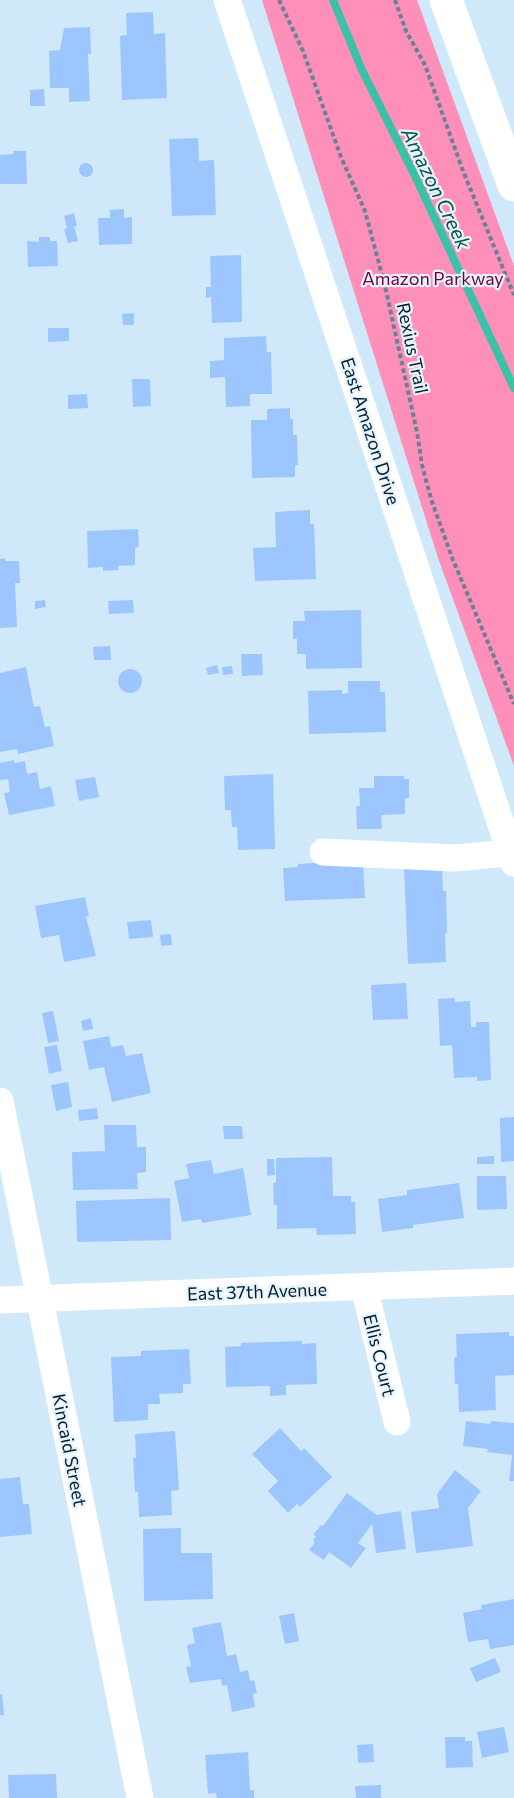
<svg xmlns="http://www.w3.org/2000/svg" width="514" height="1798" font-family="Commissioner,sans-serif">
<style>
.green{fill:#fe8fb9}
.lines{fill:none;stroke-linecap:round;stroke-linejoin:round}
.stream{stroke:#3bc1a7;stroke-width:8}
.building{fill:#9ec6fe}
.path{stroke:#688292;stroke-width:4;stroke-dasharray:4.5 3;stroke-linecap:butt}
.minor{stroke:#fff;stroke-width:27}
.major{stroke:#fff;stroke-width:33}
.labels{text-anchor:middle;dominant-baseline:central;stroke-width:4.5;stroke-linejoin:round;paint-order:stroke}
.park-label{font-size:18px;fill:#70013e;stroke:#e7f4fd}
.street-label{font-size:18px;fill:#031e2d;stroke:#e7f4fd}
.water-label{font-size:20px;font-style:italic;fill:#065547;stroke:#e7f4fd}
</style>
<rect width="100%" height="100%" fill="#d0e9fa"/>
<path class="green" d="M262 0H417L514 266V766L438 558Z"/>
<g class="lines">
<path class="stream" d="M333 0 362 70 415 176 514 388"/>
</g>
<g class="building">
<path d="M153 12 154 34 165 33 167 98 122 100 120 36 127 35 126 13Z"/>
<path d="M90 27 91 54H88L90 101 69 102V88H50L49 51 60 50 64 28Z"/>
<path d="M44 89 45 106H30V90Z"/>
<path d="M198 138 199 161 214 160 216 215 172 216 169 139Z"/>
<path d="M13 151H26L27 184H0V155L13 154Z"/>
<circle cx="86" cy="170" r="7"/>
<path d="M124 209V218L132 217V244L99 245 98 218H110V210Z"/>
<path d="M74 213 77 226H74L78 241 68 243 64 229 67 228 64 216Z"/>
<path d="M39 237H50V241H57L58 266 28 267 27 241 39 242Z"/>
<path d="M241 255 242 322 212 323 211 297 206 298V287H211L210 256Z"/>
<path d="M134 313V325H123L122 314Z"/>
<path d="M48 328H69V341L48 342Z"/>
<path d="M266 336 267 352H271L272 394H250V406L226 407 225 377 210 378V361L224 360V338Z"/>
<path d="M132 379H150L151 406 133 407Z"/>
<path d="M87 394 88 408 68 409V395Z"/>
<path d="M290 408V419H293V435H297L298 465H295V477L252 478 251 420H267V409Z"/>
<path d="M310 510V524H314L316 579 255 581 253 548 276 547 275 512Z"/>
<path d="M138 529 139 547 135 548V565L118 566V570L103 571V567L88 568 87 531Z"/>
<path d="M5 558V561H19L20 583H15L17 627 0 628V559Z"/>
<path d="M45 600 46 607 35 609V601Z"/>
<path d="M133 600 134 613 109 614 108 601Z"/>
<path d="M361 610 362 668 306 669V654H297V639H293V621H305L304 611Z"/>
<path d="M110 646 111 660H94L93 647Z"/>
<path d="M241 654H262L263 675 242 676Z"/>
<path d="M217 665 219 673 208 675 206 668Z"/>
<path d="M232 666 233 674 223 675 222 667Z"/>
<path d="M26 667 34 707 40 706 45 727 50 726 54 746 18 754 17 749 0 752V673Z"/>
<circle cx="130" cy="681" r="12"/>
<path d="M348 681H380V692H385L386 732 309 734 308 691 342 690V694L348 693Z"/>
<path d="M14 760 15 763 25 761 27 774 37 772 40 789 51 786 55 806 9 815 4 793 10 792 8 779 0 780V763Z"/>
<path d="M273 774 275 849 238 850 237 827H232L231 810H225L224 776Z"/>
<path d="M374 776H404V779H409V798H405V814L381 815 382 829H357L356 806H360L359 788H374Z"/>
<path d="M95 777 99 797 79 801 75 780Z"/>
<path d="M330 862 363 864 365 898 285 901 283 868 298 867V864Z"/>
<path d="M442 866 443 891H446L447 933H445L446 962 408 964 404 868Z"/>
<path d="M85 897 89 916 86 917 96 956 64 962 59 935 41 938 35 906Z"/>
<path d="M151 920 153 937 129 939 127 922Z"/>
<path d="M171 934 172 945 161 946 160 935Z"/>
<path d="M406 983 408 1019 373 1020 371 985Z"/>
<path d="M455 998V1002L470 1001 471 1027H476V1022H489L491 1080 477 1081V1077L454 1078 452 1045 440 1046 438 999Z"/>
<path d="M53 1011 59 1041 48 1043 42 1013Z"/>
<path d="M91 1018 93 1029 83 1031 81 1021Z"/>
<path d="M109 1036 111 1047 123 1045 126 1056 142 1053 151 1093 112 1102 104 1067 89 1070 83 1041Z"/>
<path d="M57 1045 62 1071 49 1074 44 1047Z"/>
<path d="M68 1082 72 1107 56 1111 51 1085Z"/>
<path d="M97 1108 98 1119 79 1121 78 1110Z"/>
<path d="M514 1117V1161L501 1162 500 1118Z"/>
<path d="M104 1125H136L137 1147H146V1172L137 1173 138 1189 73 1190 72 1152 105 1151Z"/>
<path d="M223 1126H242L243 1139H224Z"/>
<path d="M494 1156V1164H477V1157Z"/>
<path d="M332 1157 333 1196H351V1202H355L356 1234 317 1235 316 1228 277 1229V1205H274L273 1183H276V1158Z"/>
<path d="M267 1159H274L275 1175 267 1176Z"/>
<path d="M211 1160 214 1174 243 1168 251 1215 202 1223 201 1219 182 1222 174 1181 189 1178 186 1164Z"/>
<path d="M477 1176H506L507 1209 477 1210Z"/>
<path d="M459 1183 464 1218 413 1225V1228L382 1232 378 1199 407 1195V1190Z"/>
<path d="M170 1198 171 1240 77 1242 76 1201Z"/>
<path d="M509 1332V1336H514V1375L495 1376 496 1410 459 1412 458 1384H455L454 1358 457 1357 456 1334Z"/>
<path d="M302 1341V1344L316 1343 317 1384 286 1385V1395L270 1396V1386L226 1387 225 1347 241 1346V1343Z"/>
<path d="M189 1349 191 1384H183V1393L159 1394 160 1404H148V1420L114 1422 111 1357 141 1356V1351Z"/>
<path d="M466 1421 490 1424 491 1421 514 1423V1481H509L512 1455 487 1452 488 1449 463 1446Z"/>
<path d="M280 1428 301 1451 304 1448 332 1477 300 1507 297 1504 288 1513 268 1491 278 1481 252 1454Z"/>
<path d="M175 1431 179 1490 171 1491 172 1515 139 1517 138 1492H135L133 1458H136L135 1434Z"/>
<path d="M455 1470 481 1491 468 1508 473 1546 416 1553 411 1512 439 1508 437 1494Z"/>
<path d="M20 1477 23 1504H29L32 1534 0 1537V1479Z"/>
<path d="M347 1493 377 1515 401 1511 406 1549 376 1553 372 1524 358 1543 366 1548 351 1568 329 1552 324 1560 309 1550 315 1542 313 1540 316 1536 313 1535 321 1525 323 1526Z"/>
<path d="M181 1528V1553H212L213 1599 144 1601 143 1529Z"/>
<path d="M514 1599V1645L490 1649 488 1639 468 1642 463 1613 482 1609 481 1605Z"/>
<path d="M294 1613 299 1641 285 1644 279 1616Z"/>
<path d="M221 1622 227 1656 236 1654 240 1672 248 1670 250 1681 254 1680 257 1693 253 1694 255 1707 232 1712 227 1685 222 1686 221 1679 190 1683 186 1667 191 1666 187 1645 195 1643 192 1628Z"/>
<path d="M495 1658 501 1672 476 1682 470 1668Z"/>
<path d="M0 1694H2L4 1715H0Z"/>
<path d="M504 1727 509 1752 482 1758 477 1732Z"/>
<path d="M445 1737H465V1741H472L473 1767 446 1768Z"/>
<path d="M373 1744 374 1762 358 1763 357 1745Z"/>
<path d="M248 1752 250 1790H254V1798H217L216 1793 208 1794 205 1755Z"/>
<path d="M56 1774 57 1798H9L8 1775Z"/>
<path d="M381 1785V1798H356L355 1786Z"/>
</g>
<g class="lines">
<g class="path">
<path d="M279 0 303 51 341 157 365 211 385 286 417 432 422 465 431 499 453 560 514 704"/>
<path d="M395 0 406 31 425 65 463 171 514 295"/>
</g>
<g class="minor">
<path d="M227 0 514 863"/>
<path d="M323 852 454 858 510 853"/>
<path d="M0 1101 140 1798"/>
<path d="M364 1287 397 1422"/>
<path d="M0 1300 514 1281"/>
</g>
<path class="major" d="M446 0 514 185"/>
</g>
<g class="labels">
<g class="park-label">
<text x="433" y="278">Amazon Parkway</text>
</g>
<g class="street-label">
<text transform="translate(413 348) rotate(78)">Rexius Trail</text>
<text transform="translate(371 431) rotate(72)">East Amazon Drive</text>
<text transform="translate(257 1291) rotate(-2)">East 37th Avenue</text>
<text transform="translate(380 1355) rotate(76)">Ellis Court</text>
<text transform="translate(70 1450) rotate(79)">Kincaid Street</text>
</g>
<g class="water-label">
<text transform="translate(437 188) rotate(64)">Amazon Creek</text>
</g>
</g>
</svg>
